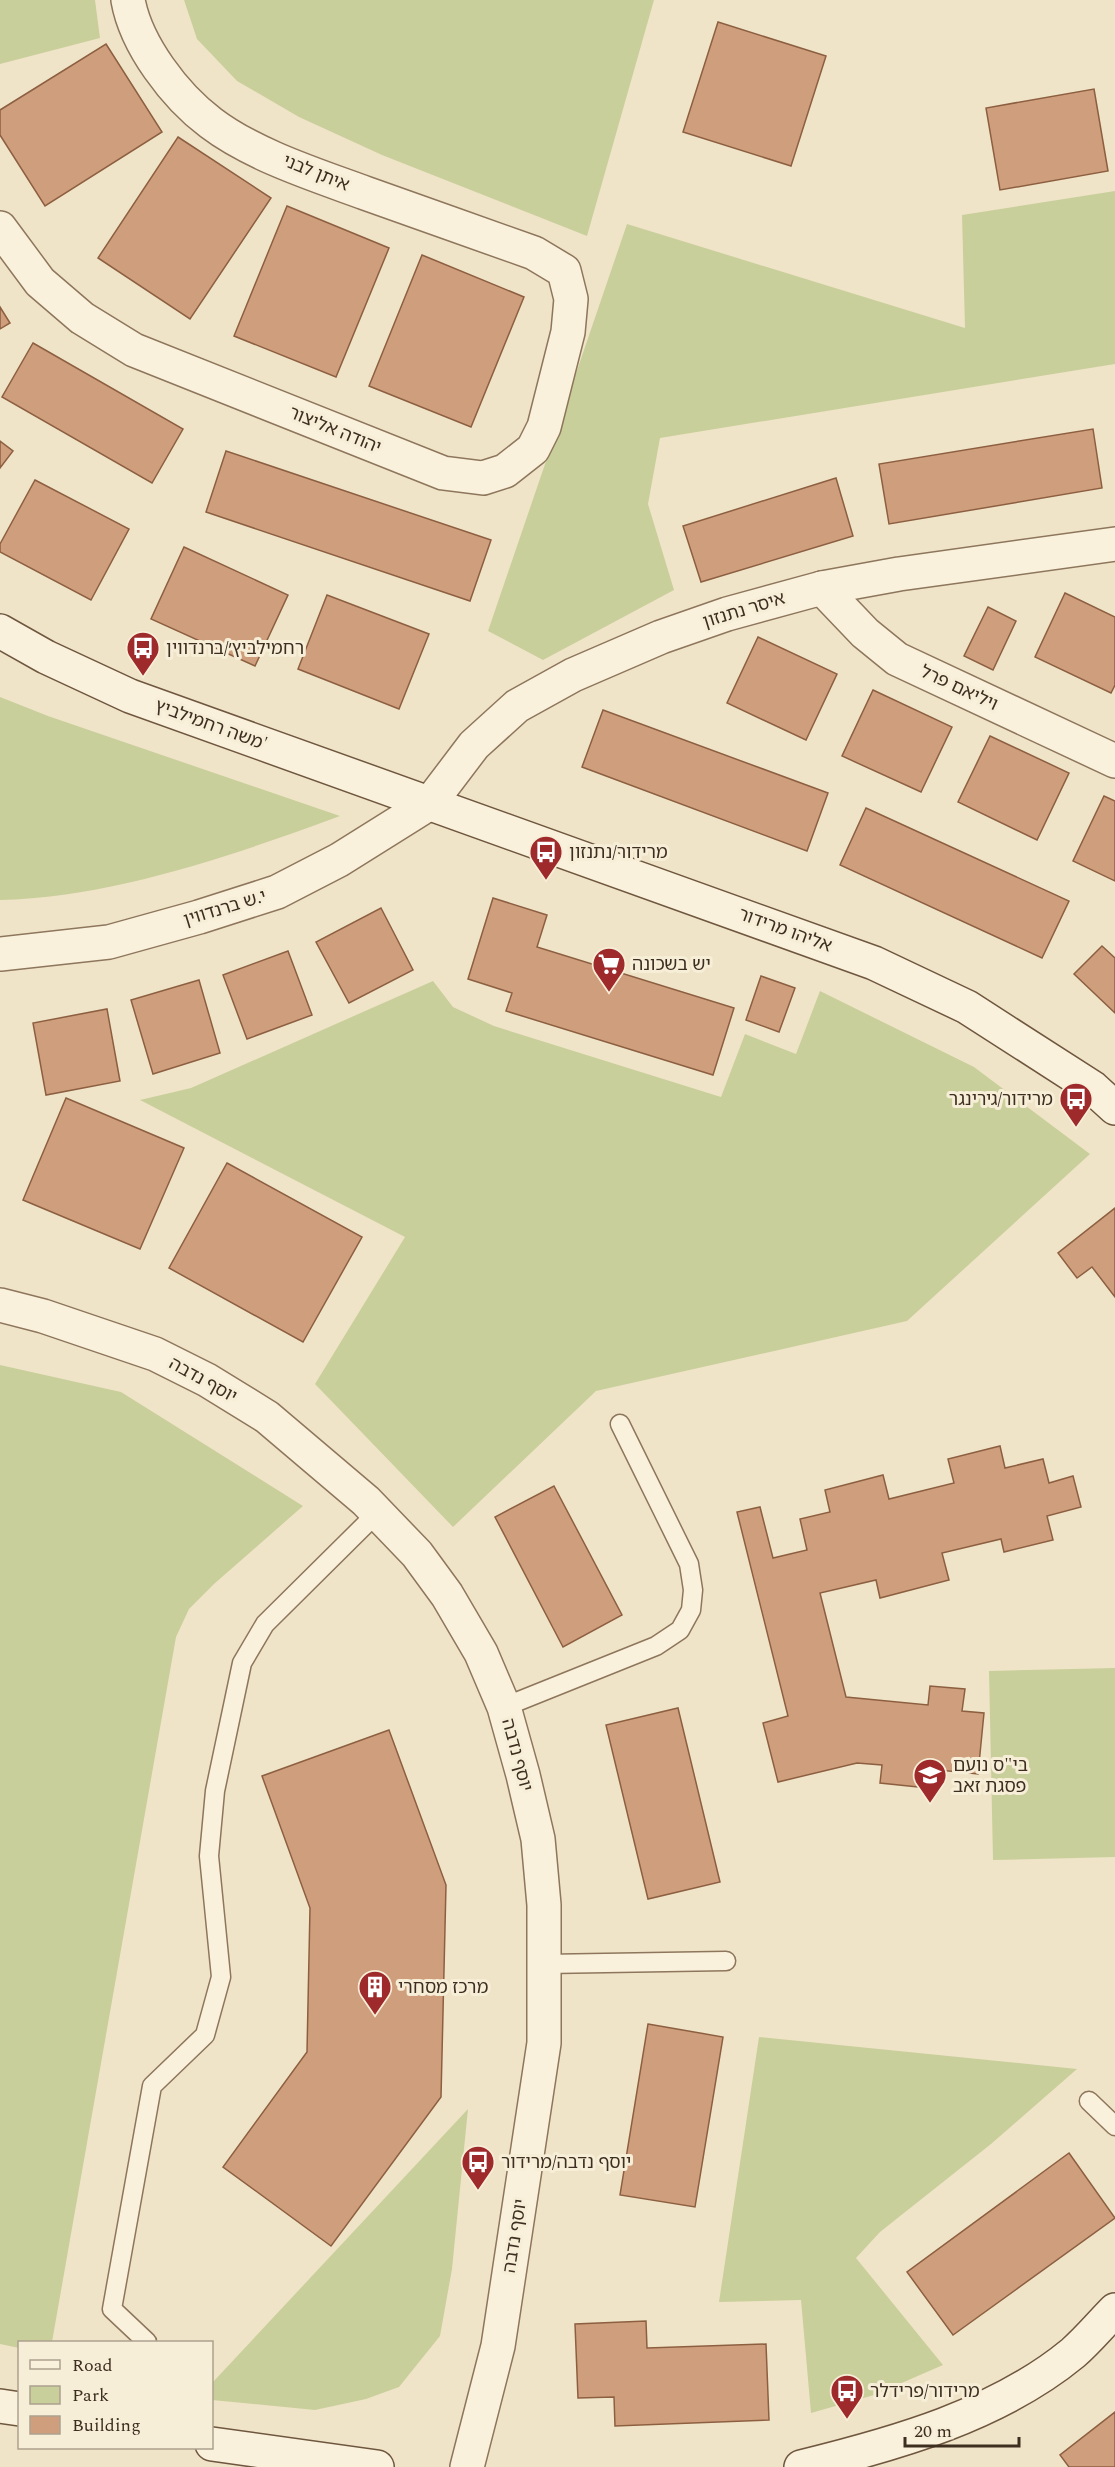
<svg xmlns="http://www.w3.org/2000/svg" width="1115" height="2467" font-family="Spectral,'Noto Sans Hebrew',serif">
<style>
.green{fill:#c9cf9b}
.building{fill:#cf9f7d;stroke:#8d5f41;stroke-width:1.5}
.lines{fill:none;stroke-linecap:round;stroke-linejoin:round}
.lane-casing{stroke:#8d765c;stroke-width:21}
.street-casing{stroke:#8d765c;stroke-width:36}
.secondary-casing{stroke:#6f573f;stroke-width:36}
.lane{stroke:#faf1dc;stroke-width:18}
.street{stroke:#faf1dc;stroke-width:33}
.secondary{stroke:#faf1dc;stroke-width:33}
.labels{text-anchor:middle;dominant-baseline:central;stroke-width:6;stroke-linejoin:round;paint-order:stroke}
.street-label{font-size:18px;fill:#3d2e20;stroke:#f7eed8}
.poi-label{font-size:18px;fill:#3d2e20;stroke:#f7eed8;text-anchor:start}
</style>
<rect width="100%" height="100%" fill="#f0e4c8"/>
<g class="green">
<path d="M0 0H95L100 38 0 64Z"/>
<path d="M184 0H654L587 236 382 155 299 117 237 81 197 39Z"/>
<path d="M1115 191V364L660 438 648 504 674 590 543 660 488 631 627 224 965 328 962 215Z"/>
<path d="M0 697 48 716 340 816C234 855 114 897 0 900Z"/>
<path d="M433 981 453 1007 494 1026 721 1097 745 1034 796 1054 820 991 974 1067 1090 1154 907 1321 596 1391 453 1527 315 1384 405 1237 140 1100 191 1088Z"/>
<path d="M0 1365 121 1392 303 1506 214 1584 189 1609 176 1637 52 2342H20L19 2348 0 2344Z"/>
<path d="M1115 1668V1857L993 1860 989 1671Z"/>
<path d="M759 2037 1077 2069 991 2144 880 2232 856 2258 943 2365 874 2395 811 2413 801 2300 719 2302Z"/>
<path d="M468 2109 452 2269 440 2336 399 2387 366 2399 315 2410 212 2400V2383Z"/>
</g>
<g class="building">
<path d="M718 22 826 56 791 166 683 132Z"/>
<path d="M106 44 162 132 45 206 0 135V110Z"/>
<path d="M1094 89 1108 171 1000 190 986 108Z"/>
<path d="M178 137 271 198 190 319 98 258Z"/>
<path d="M287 206 389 248 336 377 234 336Z"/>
<path d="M422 255 524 297 471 427 369 386Z"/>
<path d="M0 307 10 323 0 329Z"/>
<path d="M33 343 183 429 152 483 2 397Z"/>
<path d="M1093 429 1102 488 889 524 879 464Z"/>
<path d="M0 441 13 451 0 468Z"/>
<path d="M226 451 491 540 470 601 206 512Z"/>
<path d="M836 478 853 536 701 582 683 526Z"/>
<path d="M35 480 129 529 91 600 0 552V544Z"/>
<path d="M184 547 288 595 255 666 151 619Z"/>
<path d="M1065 593 1115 617V685L1111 693 1035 657Z"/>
<path d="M327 595 429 634 399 709 298 669Z"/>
<path d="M988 607 1016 621 993 670 964 656Z"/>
<path d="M758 637 837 674 806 740 727 703Z"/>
<path d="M873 690 952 727 921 792 842 756Z"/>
<path d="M603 710 828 793 807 851 582 767Z"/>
<path d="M990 736 1069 773 1037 840 958 802Z"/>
<path d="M1104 796 1115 801V881L1073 861Z"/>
<path d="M866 808 1069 901 1042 958 840 865Z"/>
<path d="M493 898 547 915 537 947 734 1008 713 1075 506 1011 512 993 468 979Z"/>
<path d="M381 908 413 970 349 1003 316 942Z"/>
<path d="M1102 946 1115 958V1013L1074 974Z"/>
<path d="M288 951 312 1015 247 1039 223 975Z"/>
<path d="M761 976 795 988 779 1032 746 1020Z"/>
<path d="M199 980 220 1053 153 1074 131 1000Z"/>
<path d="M107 1009 120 1081 46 1095 33 1023Z"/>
<path d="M66 1098 184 1148 140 1249 23 1200Z"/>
<path d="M227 1163 362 1237 303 1342 169 1268Z"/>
<path d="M1115 1208V1297L1092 1267 1077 1278 1058 1253Z"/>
<path d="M1000 1446 1005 1468 1043 1459 1049 1483 1073 1476 1081 1507 1047 1516 1053 1540 1004 1552 1001 1539 942 1553 949 1580 880 1598 876 1580 820 1593 846 1697 928 1705 930 1686 965 1689 962 1711 984 1713 978 1774 939 1770 937 1789 880 1783 882 1765 857 1763 778 1782 763 1723 788 1716 737 1512 760 1507 773 1558 807 1550 800 1519 830 1512 825 1490 883 1475 889 1499 954 1483 948 1459Z"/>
<path d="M554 1486 622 1615 563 1647 495 1517Z"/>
<path d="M678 1708 720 1882 648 1899 606 1725Z"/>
<path d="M389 1730 446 1885 441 2097 331 2246 223 2167 307 2052 310 1908 262 1776Z"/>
<path d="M648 2024 723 2037 695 2207 620 2195Z"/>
<path d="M1069 2153 1115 2218 953 2335 907 2272Z"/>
<path d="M646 2321 647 2348 766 2344 769 2420 615 2426 614 2397 578 2398 575 2324Z"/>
<path d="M1115 2412V2467H1069L1060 2455Z"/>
</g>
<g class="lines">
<g class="lane-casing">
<g id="lane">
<path d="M504 1707 656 1646 680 1630 691 1610 693 1590 689 1564 620 1424"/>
<path d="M545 1964 726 1961"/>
<path d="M1089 2101 1115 2126"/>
<path d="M147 2342 112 2309 152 2086 205 2035 221 1977 209 1856 215 1791 242 1663 265 1624 378 1512"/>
</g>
</g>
<g class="street-casing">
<g id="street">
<path d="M0 228 40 282 82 318 134 350 443 473 483 478 505 471 533 449 544 427 568 332 571 299 564 271 534 253C478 233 421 213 365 193 316 175 253 155 211 123 175 96 136 45 128 0"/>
<path d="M822 588 865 633 897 659 1115 761"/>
<path d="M0 954 109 942 199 917 277 892 339 860 430 803 474 745 517 706 573 675 661 637 727 614 822 588 899 574 1115 544"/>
<path d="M0 1305 43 1316 155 1354 207 1380 267 1417 366 1501 417 1554 447 1595 481 1653 504 1707 523 1775 538 1839 544 1905V2043L498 2346 467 2467"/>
</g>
</g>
<g class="secondary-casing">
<g id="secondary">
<path d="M0 631 46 657 130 696 874 963 967 1007 1093 1088 1115 1108"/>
<path d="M0 2406 20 2409"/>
<path d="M212 2444 377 2467"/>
<path d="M801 2467C895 2444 998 2415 1073 2353 1088 2340 1101 2324 1115 2310"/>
</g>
</g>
<use href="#lane" class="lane"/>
<use href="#street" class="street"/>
<use href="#secondary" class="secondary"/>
</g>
<defs>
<g id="bus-pin" transform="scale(1.725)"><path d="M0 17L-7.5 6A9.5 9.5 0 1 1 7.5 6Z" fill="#9e2a2b" stroke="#f7eed8"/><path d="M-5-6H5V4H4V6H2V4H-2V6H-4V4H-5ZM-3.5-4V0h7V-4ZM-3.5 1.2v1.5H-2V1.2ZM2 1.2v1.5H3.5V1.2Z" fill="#fff"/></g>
<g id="supermarket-pin" transform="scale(1.725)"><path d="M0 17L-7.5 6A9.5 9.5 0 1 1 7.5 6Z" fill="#9e2a2b" stroke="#f7eed8"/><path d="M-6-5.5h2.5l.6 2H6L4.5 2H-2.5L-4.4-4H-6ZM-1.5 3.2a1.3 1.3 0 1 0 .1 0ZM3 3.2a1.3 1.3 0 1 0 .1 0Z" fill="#fff"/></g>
<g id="school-pin" transform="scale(1.725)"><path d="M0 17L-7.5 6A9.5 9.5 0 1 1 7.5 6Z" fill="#9e2a2b" stroke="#f7eed8"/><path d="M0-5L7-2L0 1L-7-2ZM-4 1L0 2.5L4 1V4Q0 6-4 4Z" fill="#fff"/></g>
<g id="building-pin" transform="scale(1.725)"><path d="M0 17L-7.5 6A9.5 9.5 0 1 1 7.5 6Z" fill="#9e2a2b" stroke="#f7eed8"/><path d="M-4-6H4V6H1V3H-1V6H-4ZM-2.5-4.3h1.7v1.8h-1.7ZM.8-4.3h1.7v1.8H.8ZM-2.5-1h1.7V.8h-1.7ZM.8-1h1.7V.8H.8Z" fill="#fff"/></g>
</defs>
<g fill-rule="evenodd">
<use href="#bus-pin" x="143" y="648"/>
<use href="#bus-pin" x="546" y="852"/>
<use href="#supermarket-pin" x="609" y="964"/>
<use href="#bus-pin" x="1076" y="1099"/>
<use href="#school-pin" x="930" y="1775"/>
<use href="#building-pin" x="375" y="1987"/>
<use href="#bus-pin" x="478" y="2162"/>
<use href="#bus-pin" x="847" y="2391"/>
</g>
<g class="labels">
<g class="street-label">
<text transform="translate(316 173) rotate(22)">איתן לבני</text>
<text transform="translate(335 430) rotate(22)">יהודה אליצור</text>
<text transform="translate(744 610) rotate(-17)">איסר נתנזון</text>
<text transform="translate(959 688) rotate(25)">ויליאם פרל</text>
<text transform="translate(211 725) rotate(20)">משה רחמילביץ'</text>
<text transform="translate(225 908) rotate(-17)">י.ש ברנדווין</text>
<text transform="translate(785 930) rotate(20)">אליהו מרידור</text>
<text transform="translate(203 1380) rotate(29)">יוסף נדבה</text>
<text transform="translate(517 1755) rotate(75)">יוסף נדבה</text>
<text transform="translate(515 2236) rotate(-81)">יוסף נדבה</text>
</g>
<g class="poi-label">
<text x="166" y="648">רחמילביץ׳/ברנדווין</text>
<text x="569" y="852">מרידור/נתנזון</text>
<text x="632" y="964">יש בשכונה</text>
<text x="1053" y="1099" text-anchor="end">מרידור/גירינגר</text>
<text x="953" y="1765">בי"ס נועם<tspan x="953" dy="21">פסגת זאב</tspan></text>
<text x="398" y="1987">מרכז מסחרי</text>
<text x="501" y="2162">יוסף נדבה/מרידור</text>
<text x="870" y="2391">מרידור/פרידלר</text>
</g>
</g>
<rect x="18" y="2341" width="195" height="108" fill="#f7eed8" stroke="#ada18e" stroke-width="1.5"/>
<rect x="30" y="2360" width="30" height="9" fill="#faf1dc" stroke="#ada18e" stroke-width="1.5"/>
<text x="72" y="2371" font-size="18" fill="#3d2e20">Road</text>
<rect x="30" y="2386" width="30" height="18" fill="#c9cf9b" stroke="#ada18e" stroke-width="1.5"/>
<text x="72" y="2401" font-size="18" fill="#3d2e20">Park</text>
<rect x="30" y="2416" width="30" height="18" fill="#cf9f7d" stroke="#ada18e" stroke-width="1.5"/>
<text x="72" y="2431" font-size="18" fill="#3d2e20">Building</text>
<path d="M905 2437v9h114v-9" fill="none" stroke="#3d2e20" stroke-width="3"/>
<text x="914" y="2437" font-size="18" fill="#3d2e20" stroke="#f7eed8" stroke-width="4.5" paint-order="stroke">20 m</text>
</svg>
